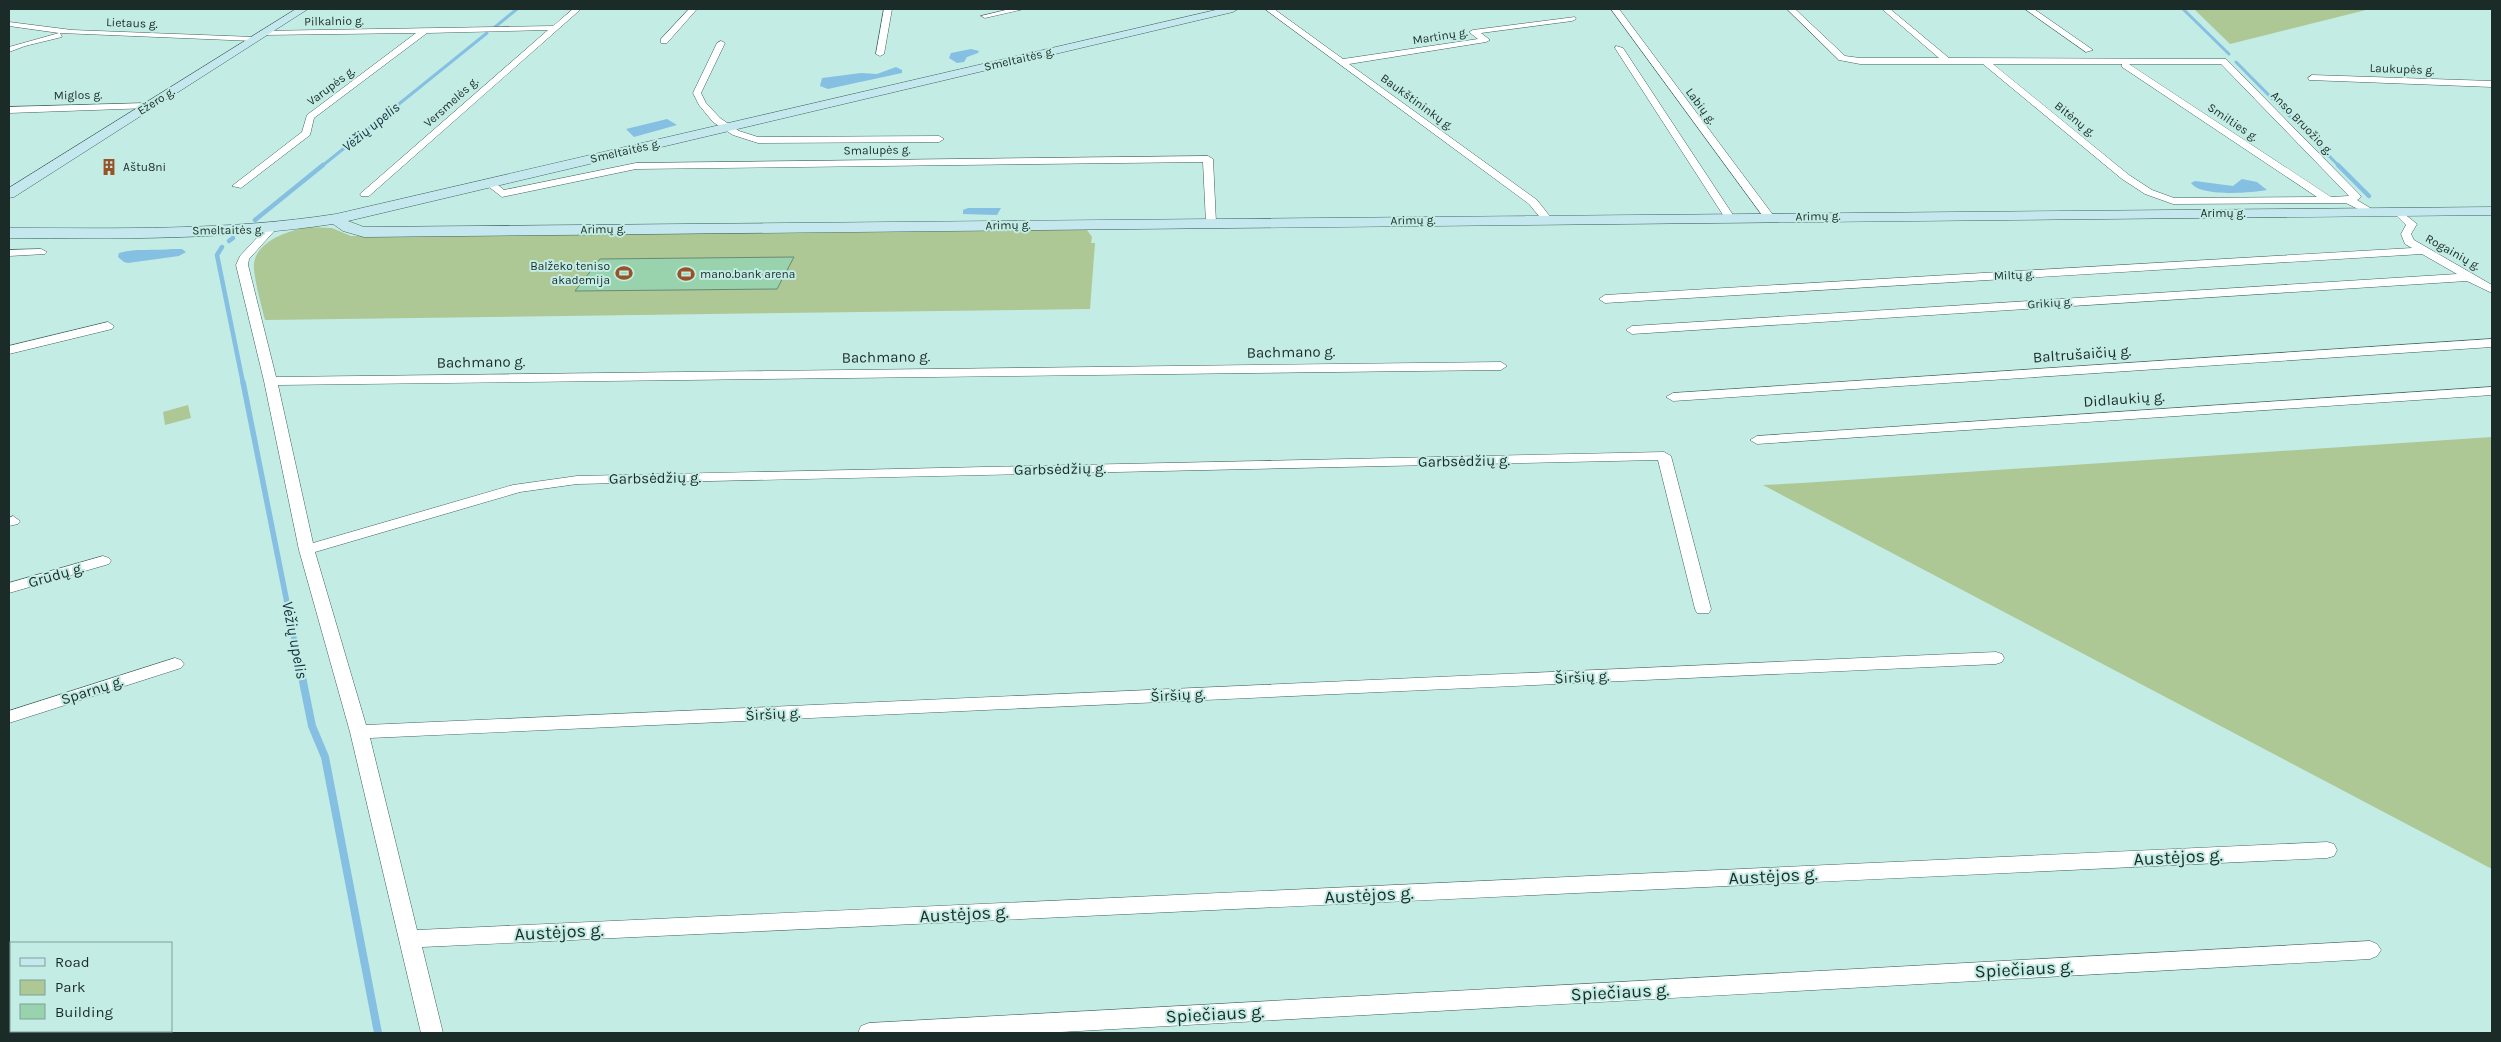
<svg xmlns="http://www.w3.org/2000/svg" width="2501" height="1042" font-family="Karla,sans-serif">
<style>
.green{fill:#adc795}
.water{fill:#85c0e3}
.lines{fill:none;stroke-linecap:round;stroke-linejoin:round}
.stream-far3{stroke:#85c0e3;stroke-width:3}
.stream-far2{stroke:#85c0e3;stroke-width:4.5}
.stream-far1{stroke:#85c0e3;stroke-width:5.5}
.stream{stroke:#85c0e3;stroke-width:8}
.building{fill:#99d3ae;stroke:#6b8875}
.street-casing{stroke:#3f635d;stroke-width:1}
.secondary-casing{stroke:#3f635d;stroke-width:1}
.street{fill:#fff;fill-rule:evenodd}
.secondary{fill:#c5e8ee;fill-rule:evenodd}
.labels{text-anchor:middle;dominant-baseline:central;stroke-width:4;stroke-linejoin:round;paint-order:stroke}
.far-street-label{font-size:12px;fill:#1b2b28;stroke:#c3ece4}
.far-poi-label{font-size:12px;fill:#1b2b28;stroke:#c3ece4;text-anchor:start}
.far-water-label{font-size:14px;font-style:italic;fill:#122e3d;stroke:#c3ece4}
.street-label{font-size:15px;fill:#1b2b28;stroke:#c3ece4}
.water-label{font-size:16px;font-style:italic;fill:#122e3d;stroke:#c3ece4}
.near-street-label{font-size:18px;fill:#1b2b28;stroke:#c3ece4}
</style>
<rect width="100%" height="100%" fill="#c3ece4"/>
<g class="green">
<path d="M2194 9H2370L2230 44Z"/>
<path d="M308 227 332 228 351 236 1082 229 1087 230 1092 237 1091 243H1095L1090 309 265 320C261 304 256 286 254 270 251 242 288 231 308 227Z"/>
<path d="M188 405 191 418 165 425 163 412Z"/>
<path d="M2492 437V869L1763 485 1802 483Z"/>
</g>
<g class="water">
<path d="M971 49 979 51 978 53 967 57 964 62 957 63 949 58 951 53Z"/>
<path d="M896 67 902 70V73L837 87 828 89 820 86 822 78 861 73 877 74Z"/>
<path d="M667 119 677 125 634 137 626 129Z"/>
<path d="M2242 179 2257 182 2267 190C2251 193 2200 197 2191 183L2195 181 2233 186Z"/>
<path d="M968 208H1001L997 215 963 214V210Z"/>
<path d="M173 249H182L186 252 179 256 128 263 124 262 118 257 119 253C135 248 155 251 173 249Z"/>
</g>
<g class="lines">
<g class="stream-far3">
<path d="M2183 9 2229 54"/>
<path d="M495 27 517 9"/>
<path d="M2236 62 2339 166"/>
<path d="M322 166 487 33"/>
</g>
<g class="stream-far2">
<path d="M2338 165 2369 196"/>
<path d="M255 220 323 165"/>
<path d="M229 241 233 238"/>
<path d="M222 247 217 255 243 383"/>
</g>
<path class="stream-far1" d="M243 382 300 668"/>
<path class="stream" d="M300 667 312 726 325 757 378 1033"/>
</g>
<path class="building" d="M794 257 777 289 575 291 600 259Z"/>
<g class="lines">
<g class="street-casing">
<g id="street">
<path d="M573 9H581L369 196H361L360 194 548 30 427 33 314 118 310 135 241 188 232 186 302 132 307 115 416 33 263 35H260V31L553 26Z"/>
<path d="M689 9H697L667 43H661V39Z"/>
<path d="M884 9H892L884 54 880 56 876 54Z"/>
<path d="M1010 9H1024L985 18 981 16Z"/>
<path d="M1265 9H1274L1343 59 1478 39 1469 32 1473 30 1575 17 1576 19 1572 21 1481 33 1490 40 1486 42 1349 64 1537 200 1552 219 1551 221H1543L1529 204Z"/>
<path d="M1611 9H1619L1773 215V219H1765Z"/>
<path d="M1787 9H1795L1845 56 1860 58H1939L1882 9H1890L1949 58 2226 59 2360 195 2361 197 2357 200 2377 212 2376 214H2368L2346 203 2173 204 2145 194 2122 179 1983 64H1860L1839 60ZM1993 64H2122V67L2317 197 2174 198 2152 190 2129 175ZM2129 64H2221L2349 196 2331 197Z"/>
<path d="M2025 9H2034L2093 50 2086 52Z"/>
<path d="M9 22 72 30 254 37 258 39 254 41 60 33 62 37 25 46 9 52V47L59 33 9 26Z"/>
<path d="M721 41 725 43 701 93 706 103 720 118 739 131 758 137 939 136 944 139 939 142 758 143 733 135 713 122 699 105 693 93 717 43Z"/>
<path d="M1616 46 1623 48 1735 218 1734 220H1726L1725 218 1615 48Z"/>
<path d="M2312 75 2492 81V87L2309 80 2308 78Z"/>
<path d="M147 103 150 104V108L9 113V107Z"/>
<path d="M1208 156 1213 159 1216 223 1211 226 1206 223 1203 162 636 169 502 197 484 183 493 181 504 190 636 163Z"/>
<path d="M2398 209 2417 224 2411 234 2414 240 2492 285V293L2467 281 1632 334 1626 330 1632 326 2457 274 2422 254 1605 303 1599 299 1605 295 2412 248 2405 244 2401 234 2406 225 2393 212Z"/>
<path d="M271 226 276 229 249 259 248 265 276 377 1501 362 1507 366 1501 370 278 385 313 543 513 485 577 476 1664 452 1671 456 1711 609 1709 613H1697L1695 609 1658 460 577 484 520 492 315 552 366 725 1996 652 2002 654 2004 658 2002 662 1996 664 370 738 417 930 2327 842 2334 844 2337 850 2334 856 2327 858 422 947 443 1033H421L350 732 299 550 264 381 236 265 240 256 267 227Z"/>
<path d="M41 249 47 252 45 254 9 256V250Z"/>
<path d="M108 322 114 326 112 329 9 354V346Z"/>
<path d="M2492 339V347L1673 401 1666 397 1673 393Z"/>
<path d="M2492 387V395L1757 444 1750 440 1757 436Z"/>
<path d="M13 516 20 521 18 524 9 526V518Z"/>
<path d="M103 556 109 558 111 561 109 564 9 593V583Z"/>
<path d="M175 658 181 660 184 664 181 668 9 723V711Z"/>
<path d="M2370 941 2377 944 2381 950 2377 956 2370 959 1043 1033H858L861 1026 869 1023Z"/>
</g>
</g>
<g class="secondary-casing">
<g id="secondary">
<path d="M296 9H308L14 197 9 198V188Z"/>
<path d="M1220 9H1238L1233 12 348 221 364 227 2492 207V215L364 237 343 231 333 224C226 240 117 239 9 238V228C119 228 227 231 336 214Z"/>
</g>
</g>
<use href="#street" class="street"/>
<use href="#secondary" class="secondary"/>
</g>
<defs>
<g id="building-bare" transform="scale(1.35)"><path d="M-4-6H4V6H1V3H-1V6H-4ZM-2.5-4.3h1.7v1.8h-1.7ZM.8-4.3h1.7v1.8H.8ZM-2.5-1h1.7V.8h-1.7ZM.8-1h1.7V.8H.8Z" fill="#975226" stroke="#c3ece4" stroke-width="2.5" paint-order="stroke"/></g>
<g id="stadium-bare" transform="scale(1.35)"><path d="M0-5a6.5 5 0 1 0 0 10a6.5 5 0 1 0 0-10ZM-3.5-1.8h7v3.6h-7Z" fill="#975226" stroke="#c3ece4" stroke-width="2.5" paint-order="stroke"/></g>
</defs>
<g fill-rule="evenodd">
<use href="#building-bare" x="109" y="167"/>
<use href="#stadium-bare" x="624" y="273"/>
<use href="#stadium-bare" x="686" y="274"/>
</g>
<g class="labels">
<g class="far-street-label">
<text transform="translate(334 21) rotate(-1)">Pilkalnio g.</text>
<text transform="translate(132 23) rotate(2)">Lietaus g.</text>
<text transform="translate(1440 36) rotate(-9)">Martinų g.</text>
<text transform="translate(1019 59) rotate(-13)">Smeltaitės g.</text>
<text transform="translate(2402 69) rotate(2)">Laukupės g.</text>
<text transform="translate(331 86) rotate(-37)">Varupės g.</text>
<text transform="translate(78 95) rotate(-1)">Miglos g.</text>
<text transform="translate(156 101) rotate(-32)">Ežero g.</text>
<text transform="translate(451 102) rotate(-42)">Versmelės g.</text>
<text transform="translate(1417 102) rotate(36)">Baukštininkų g.</text>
<text transform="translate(1701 106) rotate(53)">Labių g.</text>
<text transform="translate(2075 119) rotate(39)">Bitėnų g.</text>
<text transform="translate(2233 122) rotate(34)">Smilties g.</text>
<text transform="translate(2302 123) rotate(46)">Anso Bruožio g.</text>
<text transform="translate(877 150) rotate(-1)">Smalupės g.</text>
<text transform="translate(625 151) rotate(-13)">Smeltaitės g.</text>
<text x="2223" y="213">Arimų g.</text>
<text transform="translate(1818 216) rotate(-1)">Arimų g.</text>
<text transform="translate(1413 220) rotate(-1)">Arimų g.</text>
<text transform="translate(1008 225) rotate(-1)">Arimų g.</text>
<text transform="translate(603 229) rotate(-1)">Arimų g.</text>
<text transform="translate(228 230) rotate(-1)">Smeltaitės g.</text>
<text transform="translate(2453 252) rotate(29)">Rogainių g.</text>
<text transform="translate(2014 275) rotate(-3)">Miltų g.</text>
<text transform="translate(2050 303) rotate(-4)">Grikių g.</text>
</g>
<g class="far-poi-label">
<text x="123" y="167">Aštu8ni</text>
<text x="610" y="266" text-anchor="end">Balžeko teniso<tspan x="610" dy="14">akademija</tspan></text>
<text x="700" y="274">mano.bank arena</text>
</g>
<g class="far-water-label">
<text transform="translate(371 127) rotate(-39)">Vėžių upelis</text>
</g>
<g class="street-label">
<text transform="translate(1291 352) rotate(-1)">Bachmano g.</text>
<text transform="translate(2082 354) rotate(-4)">Baltrušaičių g.</text>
<text transform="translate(886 357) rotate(-1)">Bachmano g.</text>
<text transform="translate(481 362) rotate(-1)">Bachmano g.</text>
<text transform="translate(2124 399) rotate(-4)">Didlaukių g.</text>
<text transform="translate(1464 461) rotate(-1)">Garbsėdžių g.</text>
<text transform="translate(1060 469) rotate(-1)">Garbsėdžių g.</text>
<text transform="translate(655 478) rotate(-1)">Garbsėdžių g.</text>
<text transform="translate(56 575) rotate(-16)">Grūdų g.</text>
<text transform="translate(1582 677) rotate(-3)">Širšių g.</text>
<text transform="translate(92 690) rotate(-18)">Sparnų g.</text>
<text transform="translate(1178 695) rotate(-3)">Širšių g.</text>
<text transform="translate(773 714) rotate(-3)">Širšių g.</text>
</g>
<g class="water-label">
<text transform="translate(295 640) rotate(79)">Vėžių upelis</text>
</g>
<g class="near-street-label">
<text transform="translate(2178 857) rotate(-3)">Austėjos g.</text>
<text transform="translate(1773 876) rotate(-3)">Austėjos g.</text>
<text transform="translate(1369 895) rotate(-3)">Austėjos g.</text>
<text transform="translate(964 914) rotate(-3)">Austėjos g.</text>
<text transform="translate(559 932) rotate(-3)">Austėjos g.</text>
<text transform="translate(2024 969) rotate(-3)">Spiečiaus g.</text>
<text transform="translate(1620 992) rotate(-3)">Spiečiaus g.</text>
<text transform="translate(1215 1014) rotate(-3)">Spiečiaus g.</text>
</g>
</g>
<rect width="2501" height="1042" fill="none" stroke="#1b2b28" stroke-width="20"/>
<rect x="10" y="942" width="162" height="90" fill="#c3ece4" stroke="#809f99"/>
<rect x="20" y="958" width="25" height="8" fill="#c5e8ee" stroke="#809f99"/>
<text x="55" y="967" font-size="15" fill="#1b2b28">Road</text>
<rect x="20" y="980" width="25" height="15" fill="#adc795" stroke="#809f99"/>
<text x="55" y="992" font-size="15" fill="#1b2b28">Park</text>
<rect x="20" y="1004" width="25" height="15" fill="#99d3ae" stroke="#809f99"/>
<text x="55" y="1017" font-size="15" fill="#1b2b28">Building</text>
</svg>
